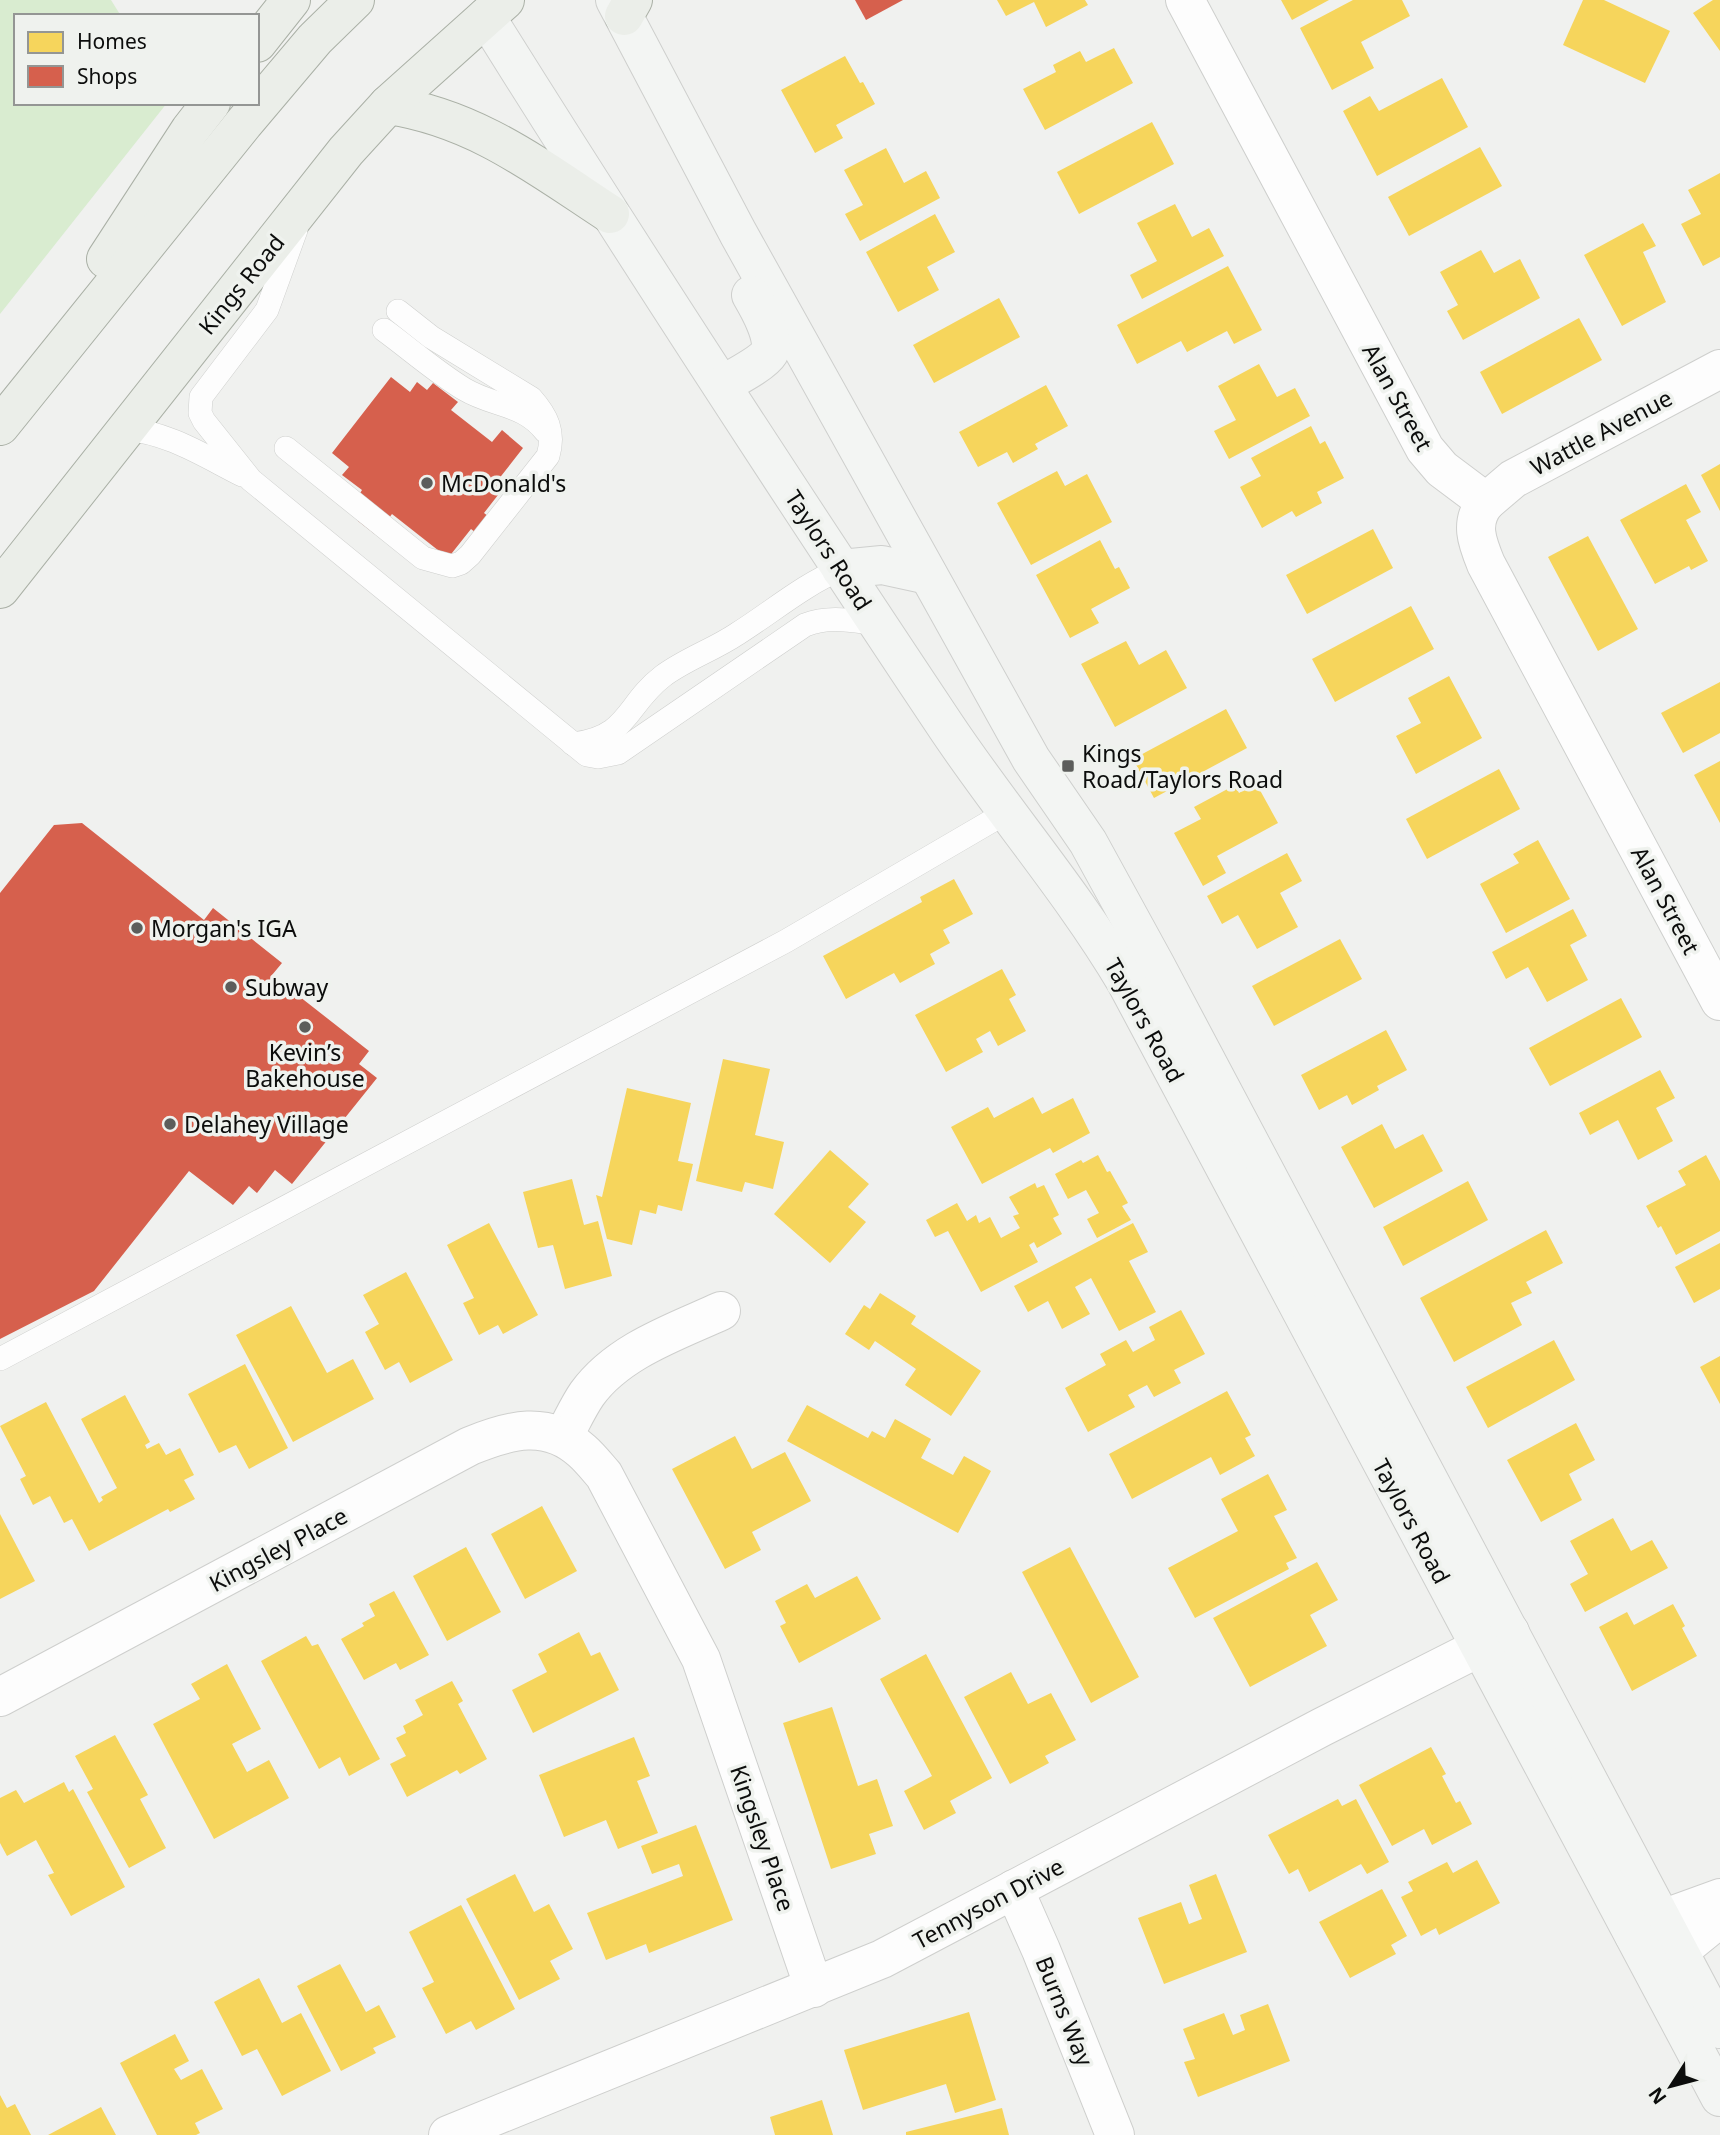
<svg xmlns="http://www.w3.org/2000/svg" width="1720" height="2135" font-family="'Noto Sans',sans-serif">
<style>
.green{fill:#d9ecd0}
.homes{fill:#f6d55c}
.shops{fill:#d6604d}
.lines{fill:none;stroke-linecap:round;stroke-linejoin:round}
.lane-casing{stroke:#cecfcd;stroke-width:24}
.street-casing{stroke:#cecfcd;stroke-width:40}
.secondary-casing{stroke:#cecfcd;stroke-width:40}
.primary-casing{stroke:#aab0a6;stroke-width:40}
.lane{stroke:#fdfdfd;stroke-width:23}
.street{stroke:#fdfdfd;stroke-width:38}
.secondary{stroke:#f3f5f3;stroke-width:38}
.primary{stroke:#ebeee9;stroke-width:38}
.poi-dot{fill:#5c5d5b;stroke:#eff2ee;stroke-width:2.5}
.labels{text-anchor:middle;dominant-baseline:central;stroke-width:7;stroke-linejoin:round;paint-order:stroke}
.street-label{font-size:23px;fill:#0c0d0c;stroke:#eff2ee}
.poi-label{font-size:23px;fill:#0c0d0c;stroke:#eff2ee;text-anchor:start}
</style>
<rect width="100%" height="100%" fill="#f0f1ef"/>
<path class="green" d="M0 0H111L121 16H16V103H167L0 314Z"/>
<g class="homes">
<path d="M997 0H1085L1088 5 1046 27 1034 2 1006 16Z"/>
<path d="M1281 0H1329L1292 20Z"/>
<path d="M1353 0H1402L1410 16 1361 42 1374 68 1332 90 1300 28Z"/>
<path d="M1583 0H1604L1670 31 1645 83 1563 45Z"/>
<path d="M1713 0H1720V51L1693 13Z"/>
<path d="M1114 48 1133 83 1045 130 1023 89 1056 72 1053 65 1080 51 1086 62Z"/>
<path d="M845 56 860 83 863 82 875 104 836 125 843 138 815 153 781 90Z"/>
<path d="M1442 78 1468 127 1377 176 1343 111 1370 96 1379 111Z"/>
<path d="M1152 122 1174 164 1079 214 1057 172Z"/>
<path d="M1480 147 1502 186 1409 236 1388 197Z"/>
<path d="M886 148 904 183 926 171 940 198 860 241 845 214 863 205 844 170Z"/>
<path d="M1720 173V257L1703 266 1681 224 1701 214 1688 190Z"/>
<path d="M1175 204 1192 237 1209 228 1224 256 1142 299 1130 275 1157 261 1137 223Z"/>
<path d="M935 214 955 252 927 267 939 290 898 312 866 252Z"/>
<path d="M1643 223 1656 246 1643 252 1666 302 1622 326 1584 255Z"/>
<path d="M1481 250 1494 273 1520 259 1540 298 1463 340 1447 311 1458 305 1440 272Z"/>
<path d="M1228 266 1262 330 1234 344 1227 331 1187 352 1181 341 1137 364 1117 325Z"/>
<path d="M999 298 1020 337 934 383 913 345Z"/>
<path d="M1579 318 1602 360 1502 414 1480 372Z"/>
<path d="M1259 364 1277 397 1295 388 1310 416 1229 459 1214 431 1236 420 1218 386Z"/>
<path d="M1046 385 1068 426 1035 444 1038 449 1013 463 1007 452 978 467 959 432Z"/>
<path d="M1311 426 1320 444 1325 441 1344 478 1317 492 1322 503 1296 517 1292 511 1262 528 1240 487 1261 476 1251 458Z"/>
<path d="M1720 464V511L1701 475Z"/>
<path d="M1057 471 1065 486 1087 474 1112 522 1031 565 997 503Z"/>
<path d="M1686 484 1701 512 1686 520 1708 561 1691 570 1689 566 1655 584 1620 520Z"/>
<path d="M1373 529 1393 568 1307 614 1286 575Z"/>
<path d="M1588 536 1638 629 1598 651 1548 557Z"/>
<path d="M1100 540 1115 569 1119 567 1130 588 1091 609 1099 623 1070 638 1036 575Z"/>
<path d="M1411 606 1434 649 1335 702 1312 659Z"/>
<path d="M1126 641 1139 665 1166 650 1187 688 1115 727 1081 664Z"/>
<path d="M1449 676 1482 738 1416 774 1396 736 1421 723 1408 698Z"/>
<path d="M1720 682V733L1683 753 1661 713Z"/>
<path d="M1226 709 1247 748 1154 798 1133 759Z"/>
<path d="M1720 761V823L1694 775Z"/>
<path d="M1499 769 1520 809 1427 859 1406 819Z"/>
<path d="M1256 783 1278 823 1217 856 1226 873 1203 886 1174 833 1201 819 1194 807 1235 785 1239 793Z"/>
<path d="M1538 840 1570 899 1506 933 1480 884 1519 863 1513 854Z"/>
<path d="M1287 853 1302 881 1280 893 1298 927 1257 949 1238 915 1222 924 1207 896Z"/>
<path d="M954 879 973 914 943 930 950 943 930 954 935 964 900 983 894 973 846 999 823 956 922 902 920 897Z"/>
<path d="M1573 909 1587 936 1570 945 1588 980 1547 1002 1528 967 1506 979 1492 952Z"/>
<path d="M1340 939 1362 979 1274 1026 1252 986Z"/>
<path d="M1002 969 1016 995 1009 999 1026 1031 998 1046 990 1031 976 1039 983 1052 946 1072 915 1015Z"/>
<path d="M1621 998 1642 1037 1550 1086 1529 1048Z"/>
<path d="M1386 1030 1407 1070 1377 1086 1379 1090 1352 1105 1347 1095 1319 1110 1301 1075Z"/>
<path d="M723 1059 770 1069 755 1135 784 1142 773 1189 745 1182 742 1192 696 1181Z"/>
<path d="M1660 1070 1675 1098 1656 1108 1673 1141 1638 1160 1618 1120 1590 1135 1579 1113Z"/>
<path d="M627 1088 691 1103 678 1161 693 1164 682 1211 658 1205 656 1214 640 1210 632 1245 607 1239 596 1195 602 1197Z"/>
<path d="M1033 1097 1042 1114 1073 1098 1090 1133 1053 1153 1050 1148 982 1184 951 1127 988 1107 994 1118Z"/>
<path d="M1382 1124 1395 1149 1423 1134 1443 1171 1374 1208 1341 1147Z"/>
<path d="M830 1150 869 1184 848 1207 866 1222 830 1263 774 1214Z"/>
<path d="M1098 1155 1107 1172 1110 1171 1128 1203 1122 1206 1131 1220 1097 1238 1087 1219 1099 1213 1086 1190 1068 1199 1055 1174 1081 1160 1083 1163Z"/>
<path d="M1706 1155 1720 1181V1231L1676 1255 1661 1226 1658 1228 1646 1206 1686 1185 1678 1171Z"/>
<path d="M572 1179 584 1225 598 1221 612 1276 565 1289 553 1245 538 1248 523 1192Z"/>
<path d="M1468 1181 1488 1220 1403 1266 1383 1227Z"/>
<path d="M1035 1183 1037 1188 1044 1185 1059 1215 1053 1218 1062 1234 1037 1248 1034 1242 1029 1245 1038 1262 981 1292 948 1231 935 1237 926 1220 957 1203 967 1221 976 1215 979 1223 990 1217 1001 1238 1020 1228 1013 1216 1019 1214 1009 1197Z"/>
<path d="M489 1223 538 1315 503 1334 498 1325 479 1335 463 1303 474 1298 447 1245Z"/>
<path d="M1133 1223 1148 1252 1129 1261 1156 1312 1119 1331 1091 1278 1075 1287 1090 1314 1062 1329 1048 1301 1028 1312 1014 1286Z"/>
<path d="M1546 1230 1563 1263 1526 1282 1532 1293 1511 1303 1522 1325 1454 1362 1420 1298Z"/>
<path d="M1720 1243V1289L1694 1303 1675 1267Z"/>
<path d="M406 1272 453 1360 410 1383 399 1362 385 1370 365 1332 379 1324 363 1295Z"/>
<path d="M880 1293 916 1316 911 1324 981 1371 951 1416 905 1385 916 1369 875 1341 869 1350 845 1334 864 1305 870 1309Z"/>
<path d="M291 1306 327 1373 353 1359 374 1399 293 1442 236 1335Z"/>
<path d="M1181 1310 1205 1354 1174 1370 1181 1383 1154 1397 1147 1385 1128 1395 1135 1407 1088 1432 1065 1388 1106 1365 1100 1354 1126 1340 1133 1352 1155 1340 1149 1327Z"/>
<path d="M1554 1340 1575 1380 1488 1428 1466 1387Z"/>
<path d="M1720 1356V1404L1700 1367Z"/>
<path d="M245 1364 288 1448 249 1469 236 1445 219 1453 188 1394Z"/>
<path d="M1227 1391 1251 1435 1245 1438 1255 1456 1220 1475 1211 1457 1132 1499 1109 1454Z"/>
<path d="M125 1395 150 1442 145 1445 147 1449 159 1443 166 1455 180 1448 194 1475 184 1480 195 1499 170 1512 168 1509 89 1551 72 1519 64 1523 50 1496 33 1505 20 1479 26 1476 0 1426 46 1402 99 1503 103 1500 101 1497 117 1488 81 1419Z"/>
<path d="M807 1405 868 1438 872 1431 885 1438 895 1419 931 1439 921 1458 953 1475 964 1456 991 1471 958 1533 787 1441Z"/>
<path d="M1576 1423 1595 1460 1569 1474 1582 1500 1541 1522 1507 1460Z"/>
<path d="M735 1436 752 1469 785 1452 811 1501 752 1532 761 1550 725 1569 672 1469Z"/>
<path d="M1268 1474 1287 1510 1274 1516 1297 1558 1286 1563 1289 1569 1195 1618 1168 1568 1238 1531 1221 1499Z"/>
<path d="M542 1506 577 1571 525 1599 491 1534Z"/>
<path d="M0 1514 35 1581 0 1599Z"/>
<path d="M1613 1518 1631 1551 1652 1540 1668 1568 1585 1612 1570 1584 1588 1574 1570 1541Z"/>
<path d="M466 1547 501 1612 447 1641 413 1576Z"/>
<path d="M1070 1547 1139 1677 1091 1703 1022 1572Z"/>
<path d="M1317 1562 1338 1600 1310 1615 1327 1646 1250 1687 1213 1618Z"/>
<path d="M857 1576 881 1619 799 1663 780 1626 786 1623 775 1601 807 1584 815 1598Z"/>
<path d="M394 1591 429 1655 400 1670 396 1663 364 1680 341 1639 364 1626 362 1623 375 1616 369 1604Z"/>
<path d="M1673 1604 1685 1626 1682 1628 1697 1656 1632 1691 1599 1627 1627 1612 1634 1625Z"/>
<path d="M579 1632 591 1656 600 1652 619 1690 533 1733 512 1690 547 1672 538 1654Z"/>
<path d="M306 1636 312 1646 318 1644 380 1759 349 1776 340 1757 319 1769 261 1661Z"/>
<path d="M926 1654 992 1778 950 1801 956 1813 924 1830 904 1791 932 1776 880 1679Z"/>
<path d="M227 1664 261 1729 232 1744 247 1772 269 1760 289 1798 214 1839 153 1724 200 1699 191 1684Z"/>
<path d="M1011 1672 1028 1704 1051 1693 1076 1740 1045 1756 1049 1763 1010 1784 964 1697Z"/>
<path d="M452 1681 463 1701 458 1704 487 1759 460 1774 457 1770 407 1797 390 1764 406 1756 396 1738 406 1733 403 1726 423 1715 415 1700Z"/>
<path d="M832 1707 858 1786 877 1779 893 1826 869 1834 876 1854 831 1869 783 1723Z"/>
<path d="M115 1735 148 1795 140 1799 166 1848 129 1868 87 1792 93 1789 75 1756Z"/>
<path d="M634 1737 650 1776 637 1781 658 1833 618 1849 606 1820 564 1837 539 1775Z"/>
<path d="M1431 1747 1446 1774 1442 1776 1456 1803 1460 1801 1472 1824 1432 1845 1424 1829 1392 1846 1359 1785Z"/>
<path d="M64 1782 69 1792 73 1789 125 1887 71 1916 48 1875 54 1873 36 1840 7 1856 0 1843V1798L16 1790 24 1803Z"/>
<path d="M1338 1799 1342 1806 1356 1799 1389 1862 1367 1874 1361 1864 1309 1892 1298 1869 1289 1874 1268 1835Z"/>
<path d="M696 1825 733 1920 649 1953 646 1944 606 1960 587 1913 683 1876 679 1864 652 1874 641 1846Z"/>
<path d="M1477 1860 1500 1903 1439 1935 1436 1928 1421 1936 1401 1897 1413 1891 1408 1882 1447 1862 1453 1873Z"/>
<path d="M515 1874 534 1912 549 1904 573 1949 550 1961 560 1979 519 2000 466 1899Z"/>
<path d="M1216 1874 1247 1952 1164 1984 1138 1918 1181 1902 1189 1924 1202 1919 1189 1885Z"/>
<path d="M1382 1889 1407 1936 1391 1945 1396 1954 1350 1978 1319 1922Z"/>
<path d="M461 1905 515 2009 476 2030 471 2021 446 2034 422 1988 434 1982 409 1932Z"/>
<path d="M340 1964 366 2012 379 2005 396 2037 373 2048 376 2053 341 2071 297 1986Z"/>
<path d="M259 1978 282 2023 301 2013 331 2071 282 2096 257 2049 242 2056 214 2002Z"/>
<path d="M1268 2004 1290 2061 1198 2097 1184 2062 1195 2059 1183 2029 1224 2013 1233 2035 1245 2030 1240 2015Z"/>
<path d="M969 2012 996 2100 955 2113 946 2084 863 2110 844 2050Z"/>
<path d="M175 2034 189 2061 174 2069 181 2080 202 2069 223 2109 195 2123 200 2133 196 2135H157L120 2063Z"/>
<path d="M0 2095 7 2108 15 2104 31 2135H0Z"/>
<path d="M822 2100 833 2135H775L770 2117Z"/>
<path d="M101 2107 116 2135H48Z"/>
<path d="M1002 2108 1009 2135H906V2132Z"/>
</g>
<g class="shops">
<path d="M855 0H903L866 20Z"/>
<path d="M391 377 410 392 417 382 427 390 433 383 458 402 451 410 492 442 502 430 523 448 498 480 505 486 484 513 501 526 489 543 471 529 448 558 392 514 376 535 358 521 359 495 362 490 342 475 349 467 332 453Z"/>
<path d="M82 823 204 920 213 908 282 963 272 975 369 1051 359 1064 377 1078 292 1184 275 1170 257 1193 249 1186 233 1205 189 1171 94 1291 0 1339V893L54 825Z"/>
</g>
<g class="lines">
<g class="lane-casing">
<g id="lane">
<path d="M296 230 267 310 201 397 200 413 204 421 251 480 587 755 598 757 618 753 805 625C830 615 853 621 878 624"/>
<path d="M384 330C410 349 436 372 464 389 494 407 523 403 545 431"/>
<path d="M124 429C168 432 204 456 242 475"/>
<path d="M286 448 423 558 452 566 461 563 470 555 548 456C555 432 547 416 531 398L431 337 398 311"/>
<path d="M573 744C630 737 625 705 663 676 686 659 713 650 737 634 772 612 803 585 841 569"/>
<path d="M0 1359 786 941 1007 812"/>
</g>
</g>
<g class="street-casing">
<g id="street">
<path d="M1185 0 1425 449 1442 469 1486 502C1469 522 1477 542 1486 564L1720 1001"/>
<path d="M1486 502 1513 479 1720 369"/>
<path d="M563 1437C571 1423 578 1407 587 1394 618 1351 675 1332 721 1311"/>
<path d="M0 1697 470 1446C509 1430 547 1419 582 1451 590 1458 597 1467 604 1475L701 1659 814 1988"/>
<path d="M1014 1889 1041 1950 1115 2135"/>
<path d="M1634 1935 1662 1919 1720 1898"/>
<path d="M1652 1968 1688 1944 1720 1918"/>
<path d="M448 2135 882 1959 1322 1727 1510 1632"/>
</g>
</g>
<g class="secondary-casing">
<g id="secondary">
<path d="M615 0 738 233 1031 759 1088 842 1156 966 1720 2029"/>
<path d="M486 17C635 255 789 491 945 725 1003 812 1072 891 1126 982L1720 2097"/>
<path d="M722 385C734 378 763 363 769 353 777 340 758 307 751 295"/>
<path d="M841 569 882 565 928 575"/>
</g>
</g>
<g class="primary-casing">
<g id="primary">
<path d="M624 16 633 0"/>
<path d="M257 43 291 0"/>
<path d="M388 105C476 118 538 167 610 214"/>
<path d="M106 259 190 130 211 103"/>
<path d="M0 426 244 123 315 39 355 0"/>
<path d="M0 589 346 151 388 105 505 0"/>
</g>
</g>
<use href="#lane" class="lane"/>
<use href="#street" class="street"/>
<use href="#secondary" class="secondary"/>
<use href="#primary" class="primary"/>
</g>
<g class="poi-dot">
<circle cx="427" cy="483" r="7"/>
<rect x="1061" y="759" width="14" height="14" rx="3.5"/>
<circle cx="137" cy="928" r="7"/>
<circle cx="231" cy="987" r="7"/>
<circle cx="305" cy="1027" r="7"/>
<circle cx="170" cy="1124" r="7"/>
</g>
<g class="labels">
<g class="street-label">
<text transform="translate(241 284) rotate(-51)">Kings Road</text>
<text transform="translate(1398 397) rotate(61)">Alan Street</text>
<text transform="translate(1601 432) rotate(-28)">Wattle Avenue</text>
<text transform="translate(829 550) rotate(57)">Taylors Road</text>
<text transform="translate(1666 900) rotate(62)">Alan Street</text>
<text transform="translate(1145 1020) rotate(61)">Taylors Road</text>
<text transform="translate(1412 1521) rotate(62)">Taylors Road</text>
<text transform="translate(278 1549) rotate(-28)">Kingsley Place</text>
<text transform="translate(763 1838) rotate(71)">Kingsley Place</text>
<text transform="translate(988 1903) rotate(-28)">Tennyson Drive</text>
<text transform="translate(1065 2011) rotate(68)">Burns Way</text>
</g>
<g class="poi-label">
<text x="441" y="483">McDonald's</text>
<text x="1082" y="753">Kings<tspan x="1082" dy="26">Road/Taylors Road</tspan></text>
<text x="151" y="928">Morgan's IGA</text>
<text x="245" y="987">Subway</text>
<text x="305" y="1052" text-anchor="middle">Kevin’s<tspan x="305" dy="26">Bakehouse</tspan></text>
<text x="184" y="1124">Delahey Village</text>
</g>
</g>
<rect x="14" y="14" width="245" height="91" fill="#eff2ee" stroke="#949694" stroke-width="2"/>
<rect x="28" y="32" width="35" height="21" fill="#f6d55c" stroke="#949694" stroke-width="2"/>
<text x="77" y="49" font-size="21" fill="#0c0d0c">Homes</text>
<rect x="28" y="66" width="35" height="21" fill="#d6604d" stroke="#949694" stroke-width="2"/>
<text x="77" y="84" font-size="21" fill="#0c0d0c">Shops</text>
<g transform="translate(1671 2086) rotate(234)" stroke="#eff2ee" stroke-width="5" paint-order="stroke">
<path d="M0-5L12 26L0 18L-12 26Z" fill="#0c0d0c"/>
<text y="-10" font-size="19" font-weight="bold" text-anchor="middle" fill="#0c0d0c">N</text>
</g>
</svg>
